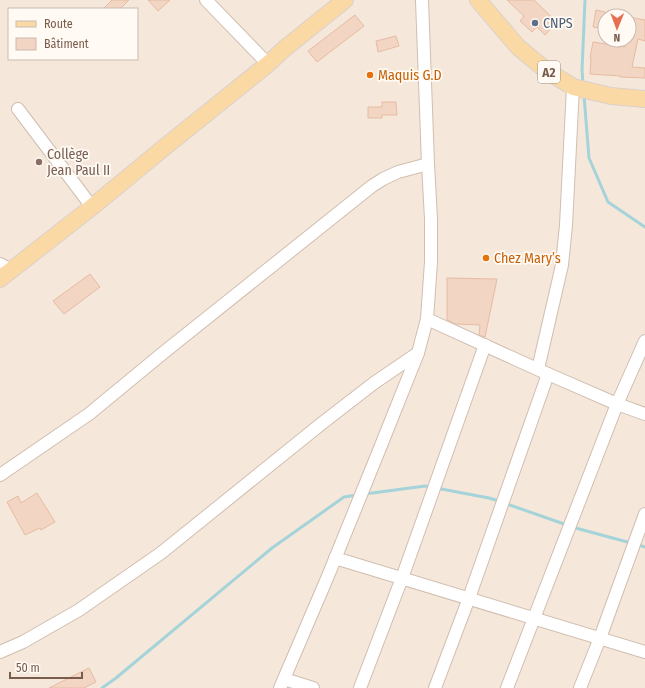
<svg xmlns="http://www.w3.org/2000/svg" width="645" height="688" font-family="'Fira Sans Condensed',sans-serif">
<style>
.residential{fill:#f5e8da;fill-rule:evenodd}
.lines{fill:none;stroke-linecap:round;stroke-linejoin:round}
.stream{stroke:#a5d3da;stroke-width:3}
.building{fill:#f3d5c3;stroke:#e6bba3}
.minor-casing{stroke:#d1beb0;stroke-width:14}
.major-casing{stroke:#dad1cd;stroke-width:18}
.minor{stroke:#fff;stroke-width:12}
.major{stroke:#fbd9a5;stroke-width:16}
.service-dot{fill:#5c6f8a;stroke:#fffaf3;stroke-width:1.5}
.food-dot{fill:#e8710a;stroke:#fffaf3;stroke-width:1.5}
.education-dot{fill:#8d6e63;stroke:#fffaf3;stroke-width:1.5}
.labels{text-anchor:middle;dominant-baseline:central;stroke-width:3.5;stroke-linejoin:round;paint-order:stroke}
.shield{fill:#fffaf3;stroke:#a28b7f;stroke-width:1}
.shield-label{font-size:13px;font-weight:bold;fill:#7a5c4d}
.service-label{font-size:14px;fill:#4e5e75;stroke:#fffaf3;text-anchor:start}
.food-label{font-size:14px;fill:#c56008;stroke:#fffaf3;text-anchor:start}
.education-label{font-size:14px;fill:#785e54;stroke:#fffaf3;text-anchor:start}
</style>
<rect width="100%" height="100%" fill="#fdf6ec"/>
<path class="residential" d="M0 0H645V688H0ZM9 9H137V59H9ZM605 16H629V40H605Z"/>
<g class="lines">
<g class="stream">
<path d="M583 84 582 70 585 0"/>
<path d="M584 96 589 158 608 202 645 227"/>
<path d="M436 488 489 498 499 501"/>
<path d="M365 494 425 486 431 487"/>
<path d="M504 503 567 525"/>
<path d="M572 527 631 543"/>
<path d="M636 544 645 547"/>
<path d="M102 688 116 678 272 548 344 497 357 495"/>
</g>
</g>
<g class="building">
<path d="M112 0H129L120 9H103Z"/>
<path d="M148 0H170L158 11Z"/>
<path d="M507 0H534L557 22 545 35 537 27 532 32 520 21 524 16Z"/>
<path d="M596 10 605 12V29L593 27Z"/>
<path d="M355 15 364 26 317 62 308 51Z"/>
<path d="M629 17 645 20V41L638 39 632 67 645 68V78L620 77V76L590 74 591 58H590L593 42 625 47 627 40H629Z"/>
<path d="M396 36 399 46 378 52 376 41Z"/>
<path d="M382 102H396L397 115H382V118H368V107H382Z"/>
<path d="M90 274 100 287 64 314 53 301Z"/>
<path d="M447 278 497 279 485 337 479 335 480 325 456 324 447 320Z"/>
<path d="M37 493 55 522 41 530 40 528 25 535 7 502 18 496 21 503Z"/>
<path d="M89 668 96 682 84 688H49Z"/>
</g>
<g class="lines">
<g class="minor-casing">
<g id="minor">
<path d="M206 0 268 64"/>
<path d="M18 109 92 207"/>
<path d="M0 264 11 270"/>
<path d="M427 319 548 374 617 404 645 414"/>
<path d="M538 369 562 265 566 225 573 87"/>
<path d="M0 475 89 414 163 353 372 186 383 179 398 172 428 164"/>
<path d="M335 558 645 652"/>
<path d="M0 652 23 642 79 610 161 553 321 424 374 383 418 353"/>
<path d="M284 679 313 688"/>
<path d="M280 688 328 576 378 453 418 353 427 319 431 262V219L428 164 422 0"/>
<path d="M360 688 402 578 485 345"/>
<path d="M435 688 469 598 548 374"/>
<path d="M507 688 617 404 645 341"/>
<path d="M580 688 600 638 645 514"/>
</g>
</g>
<g class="major-casing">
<g id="major">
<path d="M478 0 518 47 547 71 573 87 611 96 645 99"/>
<path d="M0 279 92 207 166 146 268 64 284 49 345 0"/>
</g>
</g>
<use href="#minor" class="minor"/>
<use href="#major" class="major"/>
</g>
<circle class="service-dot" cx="535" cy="23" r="4"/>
<g class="food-dot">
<circle cx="370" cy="75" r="4"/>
<circle cx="486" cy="258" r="4"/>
</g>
<circle class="education-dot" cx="39" cy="162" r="4"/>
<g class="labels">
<rect class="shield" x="538" y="61" width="22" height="22" rx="3"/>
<g class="shield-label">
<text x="549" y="72">A2</text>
</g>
<g class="service-label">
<text x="543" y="23">CNPS</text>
</g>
<g class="food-label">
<text x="378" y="75">Maquis G.D</text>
<text x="494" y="258">Chez Mary’s</text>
</g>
<g class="education-label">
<text x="47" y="154">Collège<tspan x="47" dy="16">Jean Paul II</tspan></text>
</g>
</g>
<rect x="8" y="8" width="130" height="52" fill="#fffaf3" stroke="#cabbb1"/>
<rect x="16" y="21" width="20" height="6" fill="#fbd9a5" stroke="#cabbb1"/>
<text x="44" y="28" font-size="12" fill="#7a5c4d">Route</text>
<rect x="16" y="38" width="20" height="12" fill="#f3d5c3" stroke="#cabbb1"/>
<text x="44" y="48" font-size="12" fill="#7a5c4d">Bâtiment</text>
<g transform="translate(617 28) rotate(181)"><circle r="19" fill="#fffaf3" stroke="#cabbb1"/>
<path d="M0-3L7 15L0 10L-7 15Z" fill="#e76f51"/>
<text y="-6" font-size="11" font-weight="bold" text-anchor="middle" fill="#7a5c4d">N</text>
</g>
<path d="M10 672v6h72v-6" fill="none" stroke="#7a5c4d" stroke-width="2"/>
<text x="16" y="672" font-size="12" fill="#7a5c4d" stroke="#fffaf3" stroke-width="3" paint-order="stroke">50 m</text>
</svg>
